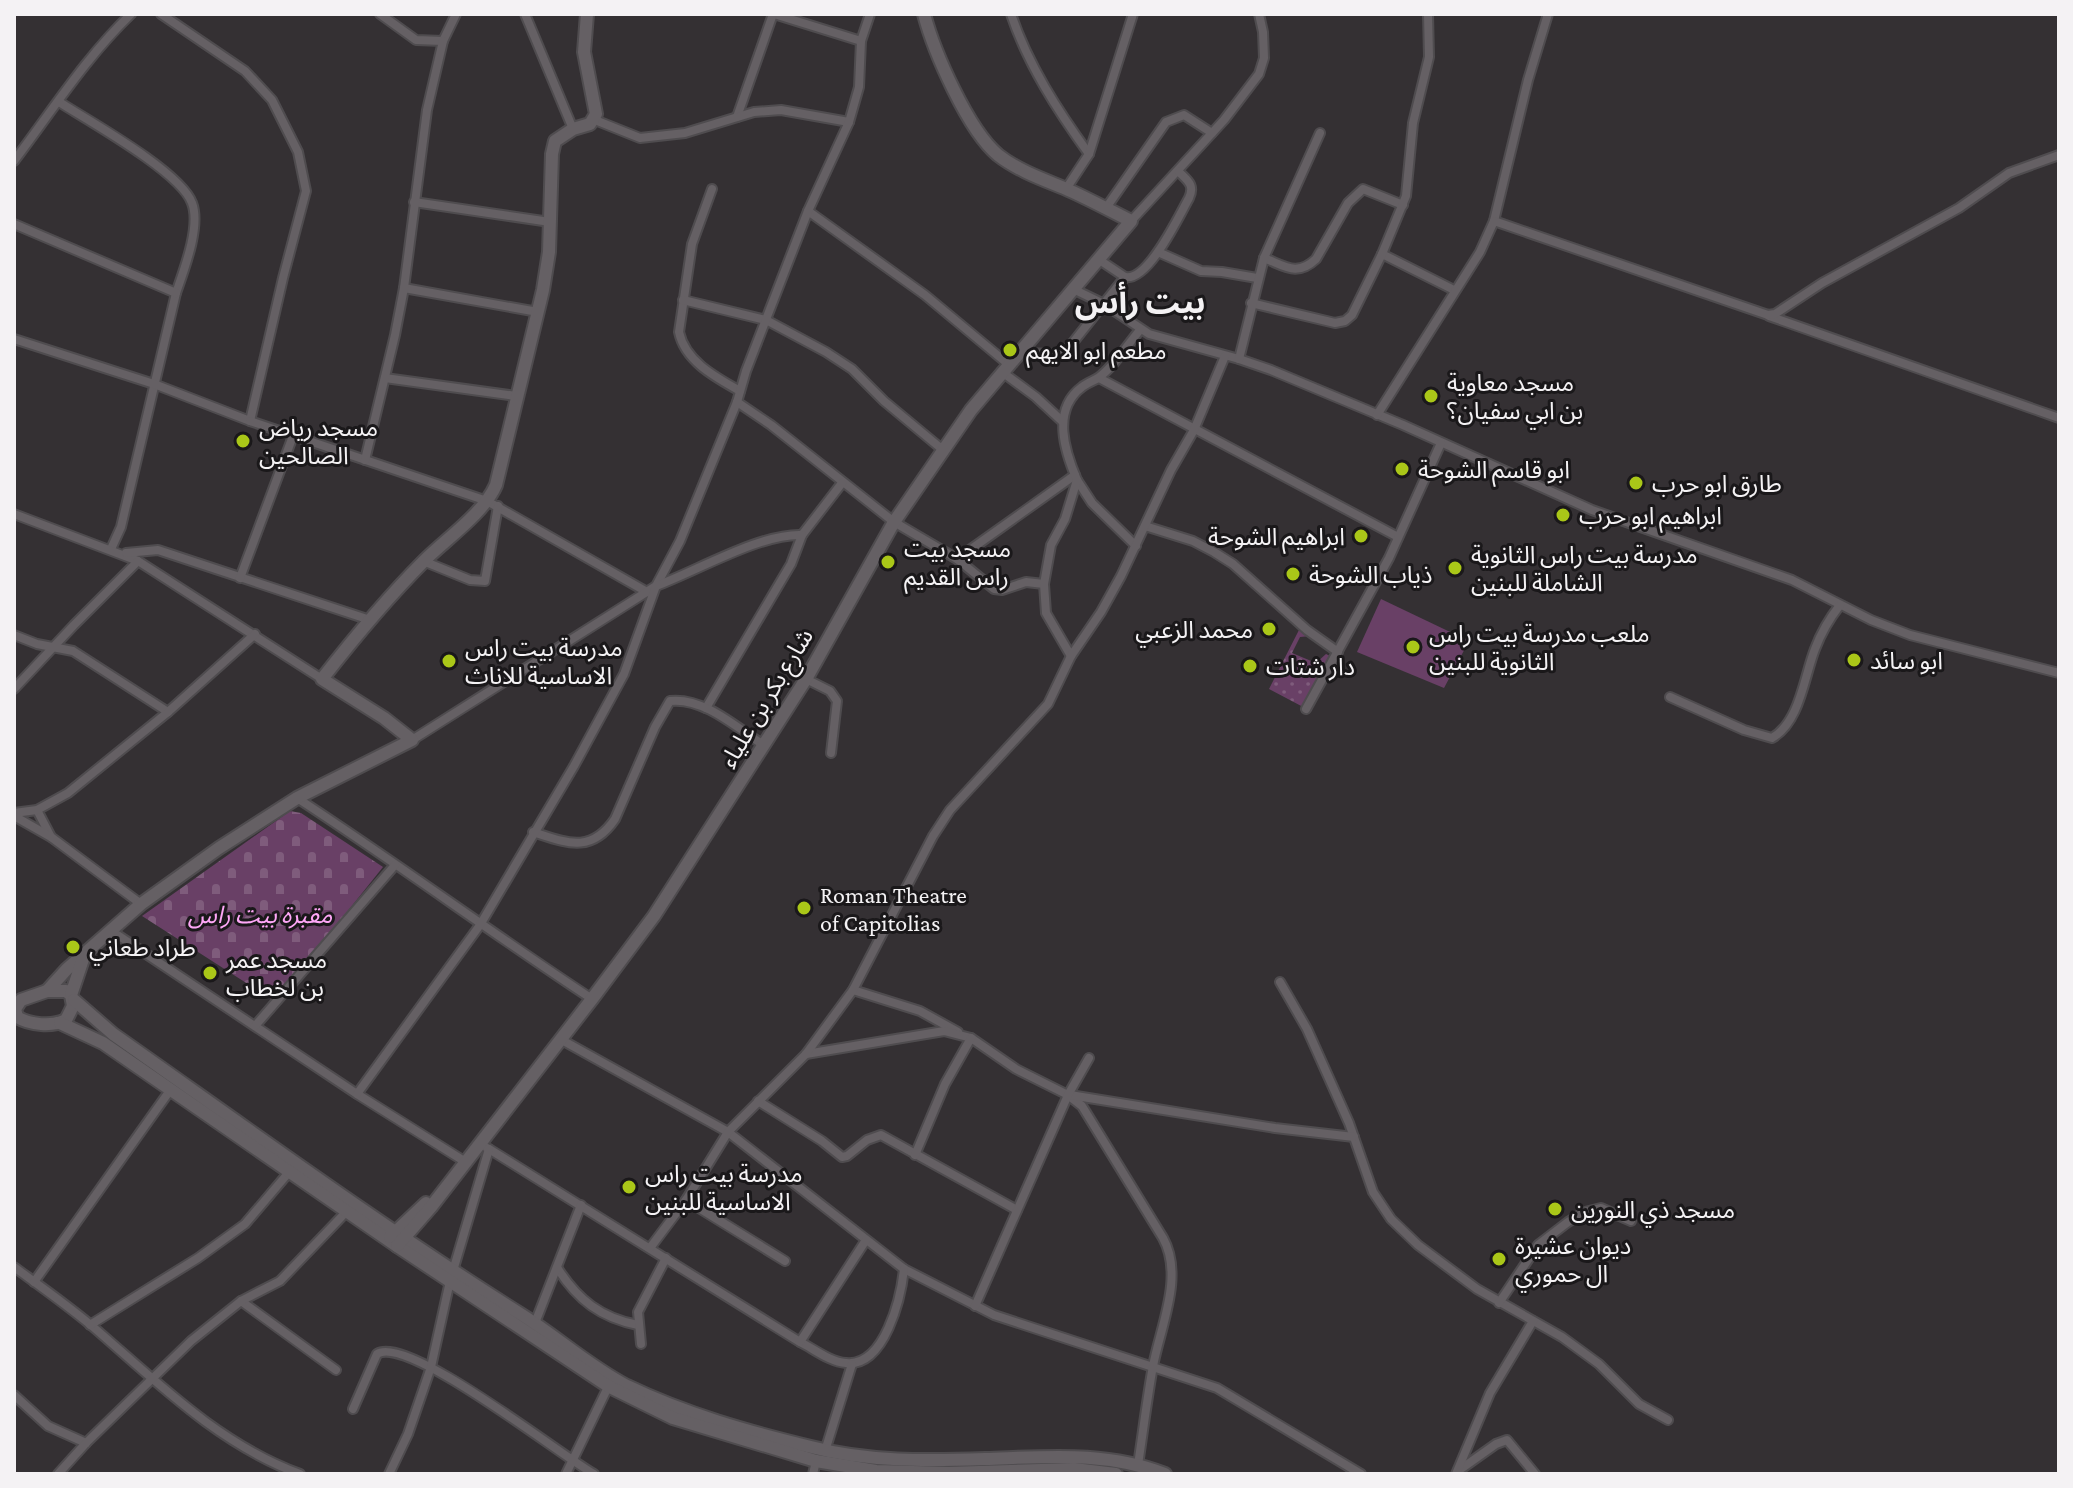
<svg xmlns="http://www.w3.org/2000/svg" width="2073" height="1488" font-family="'Crimson Pro','Noto Sans Arabic',serif">
<style>
.grass{fill:url(#grass-dots)}
.cemetery{fill:url(#cemetery-stones)}
.garden{fill:#694066}
.lines{fill:none;stroke-linecap:round;stroke-linejoin:round}
.street-casing{stroke:#4f4c4f;stroke-width:12}
.secondary-casing{stroke:#4f4c4f;stroke-width:16}
.street{stroke:#656064;stroke-width:8}
.secondary{stroke:#656064;stroke-width:12}
.poi-dot{fill:#aac718;stroke:#1a181a;stroke-width:3}
.labels{text-anchor:middle;dominant-baseline:central;stroke-width:6;stroke-linejoin:round;paint-order:stroke}
.poi-label{font-size:24px;fill:#f4f2f4;stroke:#1a181a;text-anchor:start}
.street-label{font-size:24px;fill:#f4f2f4;stroke:#1a181a}
.park-label{font-size:24px;font-style:italic;fill:#fea7f7;stroke:#1a181a}
.district-label{font-size:32px;font-weight:bold;fill:#f4f2f4;stroke:#1a181a}
</style>
<defs>
<pattern id="grass-dots" width="8" height="8" patternUnits="userSpaceOnUse" patternTransform="scale(2)"><rect width="8" height="8" fill="#694066"/><path d="M2 2h.1M6 6h.1" fill="none" stroke="#7f5c7c" stroke-width="1.8" stroke-linecap="round"/></pattern>
<pattern id="cemetery-stones" width="16" height="16" patternUnits="userSpaceOnUse" patternTransform="scale(2)"><rect width="16" height="16" fill="#694066"/><path d="M2 7V4a2 2 0 0 1 4 0v3zM10 15v-3a2 2 0 0 1 4 0v3z" fill="#7f5c7c"/></pattern>
</defs>
<rect width="100%" height="100%" fill="#343033"/>
<path class="grass" d="M1299 630 1311 636 1300 637 1292 653 1316 663 1326 654 1332 657 1305 708 1269 689Z"/>
<path class="cemetery" d="M290 811 301 813 383 867 323 942 271 999 142 916Z"/>
<path class="garden" d="M1381 599 1469 641 1444 688 1357 652Z"/>
<g class="lines">
<g class="street-casing">
<g id="street">
<path d="M380 14 416 40 443 41 456 14"/>
<path d="M525 14 573 129"/>
<path d="M774 14 861 41"/>
<path d="M1011 14C1028 65 1058 111 1089 154"/>
<path d="M59 102C89 121 181 172 192 203 201 226 184 270 176 293L121 527 111 549"/>
<path d="M737 117 773 14"/>
<path d="M595 120 640 138 685 133 754 112 781 110 849 122"/>
<path d="M14 161C52 111 86 57 131 14"/>
<path d="M712 189 692 244 679 332C685 361 715 377 740 391"/>
<path d="M1066 189 1089 154 1133 14"/>
<path d="M414 202 550 222"/>
<path d="M1106 208 1166 122 1184 115 1212 133"/>
<path d="M808 211 925 295 1008 364"/>
<path d="M1131 221 1224 120 1259 74 1264 58 1263 32 1259 14"/>
<path d="M1494 221 1528 80 1548 14"/>
<path d="M14 224 176 293"/>
<path d="M1158 252 1201 271 1222 272 1257 278"/>
<path d="M1382 254 1454 290"/>
<path d="M1264 258C1285 266 1297 277 1316 259L1348 203 1363 189 1403 205"/>
<path d="M1125 277C1148 282 1179 216 1189 198 1195 185 1188 181 1179 172"/>
<path d="M404 288 538 312"/>
<path d="M1073 289 1104 304 1149 334 1239 359 1271 370 1403 425 1592 510 1792 580 1871 620 1910 635 2059 673"/>
<path d="M683 300 766 320 826 352 852 369 884 401 943 450"/>
<path d="M1251 303 1335 323 1345 321 1352 315 1382 254 1406 196 1413 123 1429 57 1428 14"/>
<path d="M1769 316 2059 418"/>
<path d="M14 339 154 384 250 421 283 278 306 191 298 152 272 100 245 71 161 14"/>
<path d="M1018 353 1060 354 1067 350 1125 277 1098 259"/>
<path d="M1239 359 1264 258 1320 133"/>
<path d="M1002 372 1036 397 1063 422"/>
<path d="M385 378 516 396"/>
<path d="M1099 378 1398 537"/>
<path d="M737 402 771 425 894 522 957 559 994 589 1002 590 1026 582 1044 584"/>
<path d="M1377 415 1480 252 1494 221 1768 315 1775 314 1822 283 1959 208 2009 173 2059 155"/>
<path d="M250 421 487 501 647 592"/>
<path d="M365 460 395 335 404 288 427 110 443 41"/>
<path d="M1077 480 1092 503 1136 546"/>
<path d="M14 514 138 561 322 679"/>
<path d="M1145 526 1193 541 1214 552 1233 564 1307 630 1338 652"/>
<path d="M126 553 158 550 370 620"/>
<path d="M957 559 1075 475"/>
<path d="M423 561 470 580 485 581 498 506"/>
<path d="M240 578 293 436"/>
<path d="M14 635 37 644 73 651 168 712"/>
<path d="M1071 656 1046 613 1044 584 1051 545 1065 519 1077 480C1065 452 1051 410 1082 387 1087 383 1093 381 1098 378 1113 368 1128 344 1140 330"/>
<path d="M806 679 830 691 837 701 831 753"/>
<path d="M14 689 74 625 138 561"/>
<path d="M1670 697 1744 730 1772 738C1800 722 1804 677 1815 649 1821 633 1829 619 1840 605"/>
<path d="M706 708 791 564 802 535 842 483"/>
<path d="M1306 709 1389 558 1441 443"/>
<path d="M412 740 656 586 680 541 737 402 746 371 808 211 849 122 859 87 861 41 870 14"/>
<path d="M297 798C397 863 493 934 592 999"/>
<path d="M37 810 51 837"/>
<path d="M14 813 37 810 68 793 168 712 255 634"/>
<path d="M14 816 51 837 141 904"/>
<path d="M533 832C567 843 591 854 615 819L655 727 670 701C704 697 737 728 765 746"/>
<path d="M110 930 357 1094 464 1161"/>
<path d="M1280 982 1307 1029 1349 1123 1373 1192 1391 1219 1418 1245 1477 1289 1562 1337 1599 1364 1639 1404 1668 1420"/>
<path d="M853 990 920 1011 958 1032"/>
<path d="M255 1026 395 865"/>
<path d="M560 1039 728 1132 904 1269 994 1315 1217 1388 1361 1474"/>
<path d="M806 1054 944 1031 971 1038 1016 1069 1068 1095 1082 1106 1163 1238C1184 1276 1161 1325 1153 1366 1147 1399 1143 1432 1138 1465"/>
<path d="M357 1094 480 925 574 766 624 674 656 586C697 571 761 533 802 535"/>
<path d="M1070 1095 1275 1128 1354 1137"/>
<path d="M758 1101 822 1141 842 1157 847 1156 867 1140 881 1135 1017 1210"/>
<path d="M489 1149 800 1342C814 1349 830 1362 846 1363 885 1367 901 1297 904 1269"/>
<path d="M915 1155 945 1084 971 1038"/>
<path d="M686 1200 785 1261"/>
<path d="M650 1248 686 1200 728 1132 806 1054 853 990 933 836 950 810 1048 704 1071 656 1101 612 1121 576 1171 470 1194 430 1225 356"/>
<path d="M14 1267C40 1286 67 1305 92 1326 156 1381 218 1444 300 1474"/>
<path d="M558 1269C578 1300 601 1318 638 1325"/>
<path d="M34 1282 171 1089"/>
<path d="M241 1301 336 1370"/>
<path d="M1499 1303 1538 1245 1568 1222 1585 1212 1601 1208 1631 1221"/>
<path d="M975 1306 1068 1095 1089 1058"/>
<path d="M535 1323 581 1205"/>
<path d="M90 1325 198 1258 245 1224 290 1171"/>
<path d="M800 1342 866 1240"/>
<path d="M641 1344 638 1312 666 1258"/>
<path d="M14 1395 48 1426 86 1443"/>
<path d="M353 1409 377 1354C407 1334 560 1455 594 1474"/>
<path d="M825 1451 852 1364"/>
<path d="M1458 1471 1496 1444 1507 1440 1535 1474"/>
<path d="M58 1474 86 1443 191 1341 241 1301 280 1281 348 1210"/>
<path d="M389 1474 408 1434 431 1367 450 1281 489 1149 487 1148"/>
<path d="M566 1474 609 1385"/>
<path d="M813 1474 816 1461"/>
<path d="M1456 1474 1490 1393 1533 1321"/>
</g>
</g>
<g class="secondary-casing">
<g id="secondary">
<path d="M47 991 67 969 141 904 219 848 297 798 412 740 384 718 322 679C354 638 387 598 424 561 446 539 484 513 496 485L543 290 549 252 552 154 555 141 573 129 590 124 596 114 584 52 587 14"/>
<path d="M47 991H66L71 995 73 1006 66 1020C52 1027 30 1025 17 1017L15 1009 21 1000Z"/>
<path d="M71 995 84 956"/>
<path d="M74 1000 113 1034C248 1129 382 1227 522 1315 557 1337 590 1367 627 1386 685 1414 749 1432 811 1447 868 1462 927 1461 985 1459 1046 1457 1107 1451 1165 1474"/>
<path d="M60 1023 103 1043 397 1246 608 1386 673 1418 816 1461 876 1471 949 1473 1074 1469 1116 1474"/>
<path d="M390 1237 426 1203"/>
<path d="M397 1246 431 1207 592 999 654 916 806 679 894 522 971 410 1131 221C1109 210 1087 198 1064 188 1042 179 1017 170 998 155 968 130 934 52 924 14"/>
</g>
</g>
<use href="#street" class="street"/>
<use href="#secondary" class="secondary"/>
</g>
<g class="poi-dot">
<circle cx="1010" cy="350" r="8"/>
<circle cx="1431" cy="396" r="8"/>
<circle cx="243" cy="441" r="8"/>
<circle cx="1402" cy="469" r="8"/>
<circle cx="1636" cy="483" r="8"/>
<circle cx="1563" cy="515" r="8"/>
<circle cx="1361" cy="536" r="8"/>
<circle cx="888" cy="562" r="8"/>
<circle cx="1455" cy="568" r="8"/>
<circle cx="1293" cy="574" r="8"/>
<circle cx="1269" cy="629" r="8"/>
<circle cx="1413" cy="647" r="8"/>
<circle cx="1854" cy="660" r="8"/>
<circle cx="449" cy="661" r="8"/>
<circle cx="1250" cy="666" r="8"/>
<circle cx="804" cy="908" r="8"/>
<circle cx="73" cy="947" r="8"/>
<circle cx="210" cy="973" r="8"/>
<circle cx="629" cy="1187" r="8"/>
<circle cx="1555" cy="1209" r="8"/>
<circle cx="1499" cy="1259" r="8"/>
</g>
<g class="labels">
<g class="poi-label">
<text x="1026" y="350">مطعم ابو الايهم</text>
<text x="1447" y="382">مسجد معاوية<tspan x="1447" dy="28">بن ابي سفيان؟</tspan></text>
<text x="259" y="427">مسجد رياض<tspan x="259" dy="28">الصالحين</tspan></text>
<text x="1418" y="469">ابو قاسم الشوحة</text>
<text x="1652" y="483">طارق ابو حرب</text>
<text x="1579" y="515">ابراهيم ابو حرب</text>
<text x="1345" y="536" text-anchor="end">ابراهيم الشوحة</text>
<text x="904" y="548">مسجد بيت<tspan x="904" dy="28">راس القديم</tspan></text>
<text x="1471" y="554">مدرسة بيت راس الثانوية<tspan x="1471" dy="28">الشاملة للبنين</tspan></text>
<text x="1309" y="574">ذياب الشوحة</text>
<text x="1253" y="629" text-anchor="end">محمد الزعبي</text>
<text x="1429" y="633">ملعب مدرسة بيت راس<tspan x="1429" dy="28">الثانوية للبنين</tspan></text>
<text x="465" y="647">مدرسة بيت راس<tspan x="465" dy="28">الاساسية للاناث</tspan></text>
<text x="1870" y="660">ابو سائد</text>
<text x="1266" y="666">دار شتات</text>
<text x="820" y="894">Roman Theatre<tspan x="820" dy="28">of Capitolias</tspan></text>
<text x="89" y="947">طراد طعاني</text>
<text x="226" y="959">مسجد عمر<tspan x="226" dy="28">بن لخطاب</tspan></text>
<text x="645" y="1173">مدرسة بيت راس<tspan x="645" dy="28">الاساسية للبنين</tspan></text>
<text x="1571" y="1209">مسجد ذي النورين</text>
<text x="1515" y="1245">ديوان عشيرة<tspan x="1515" dy="28">ال حموري</tspan></text>
</g>
<g class="street-label">
<text transform="translate(766 698) rotate(-59)">شارع بكر بن علياء</text>
</g>
<g class="park-label">
<text x="260" y="914">مقبرة بيت راس</text>
</g>
<g class="district-label">
<text x="1140" y="302">بيت رأس</text>
</g>
</g>
<rect width="2073" height="1488" fill="none" stroke="#f4f2f4" stroke-width="32"/>
</svg>
